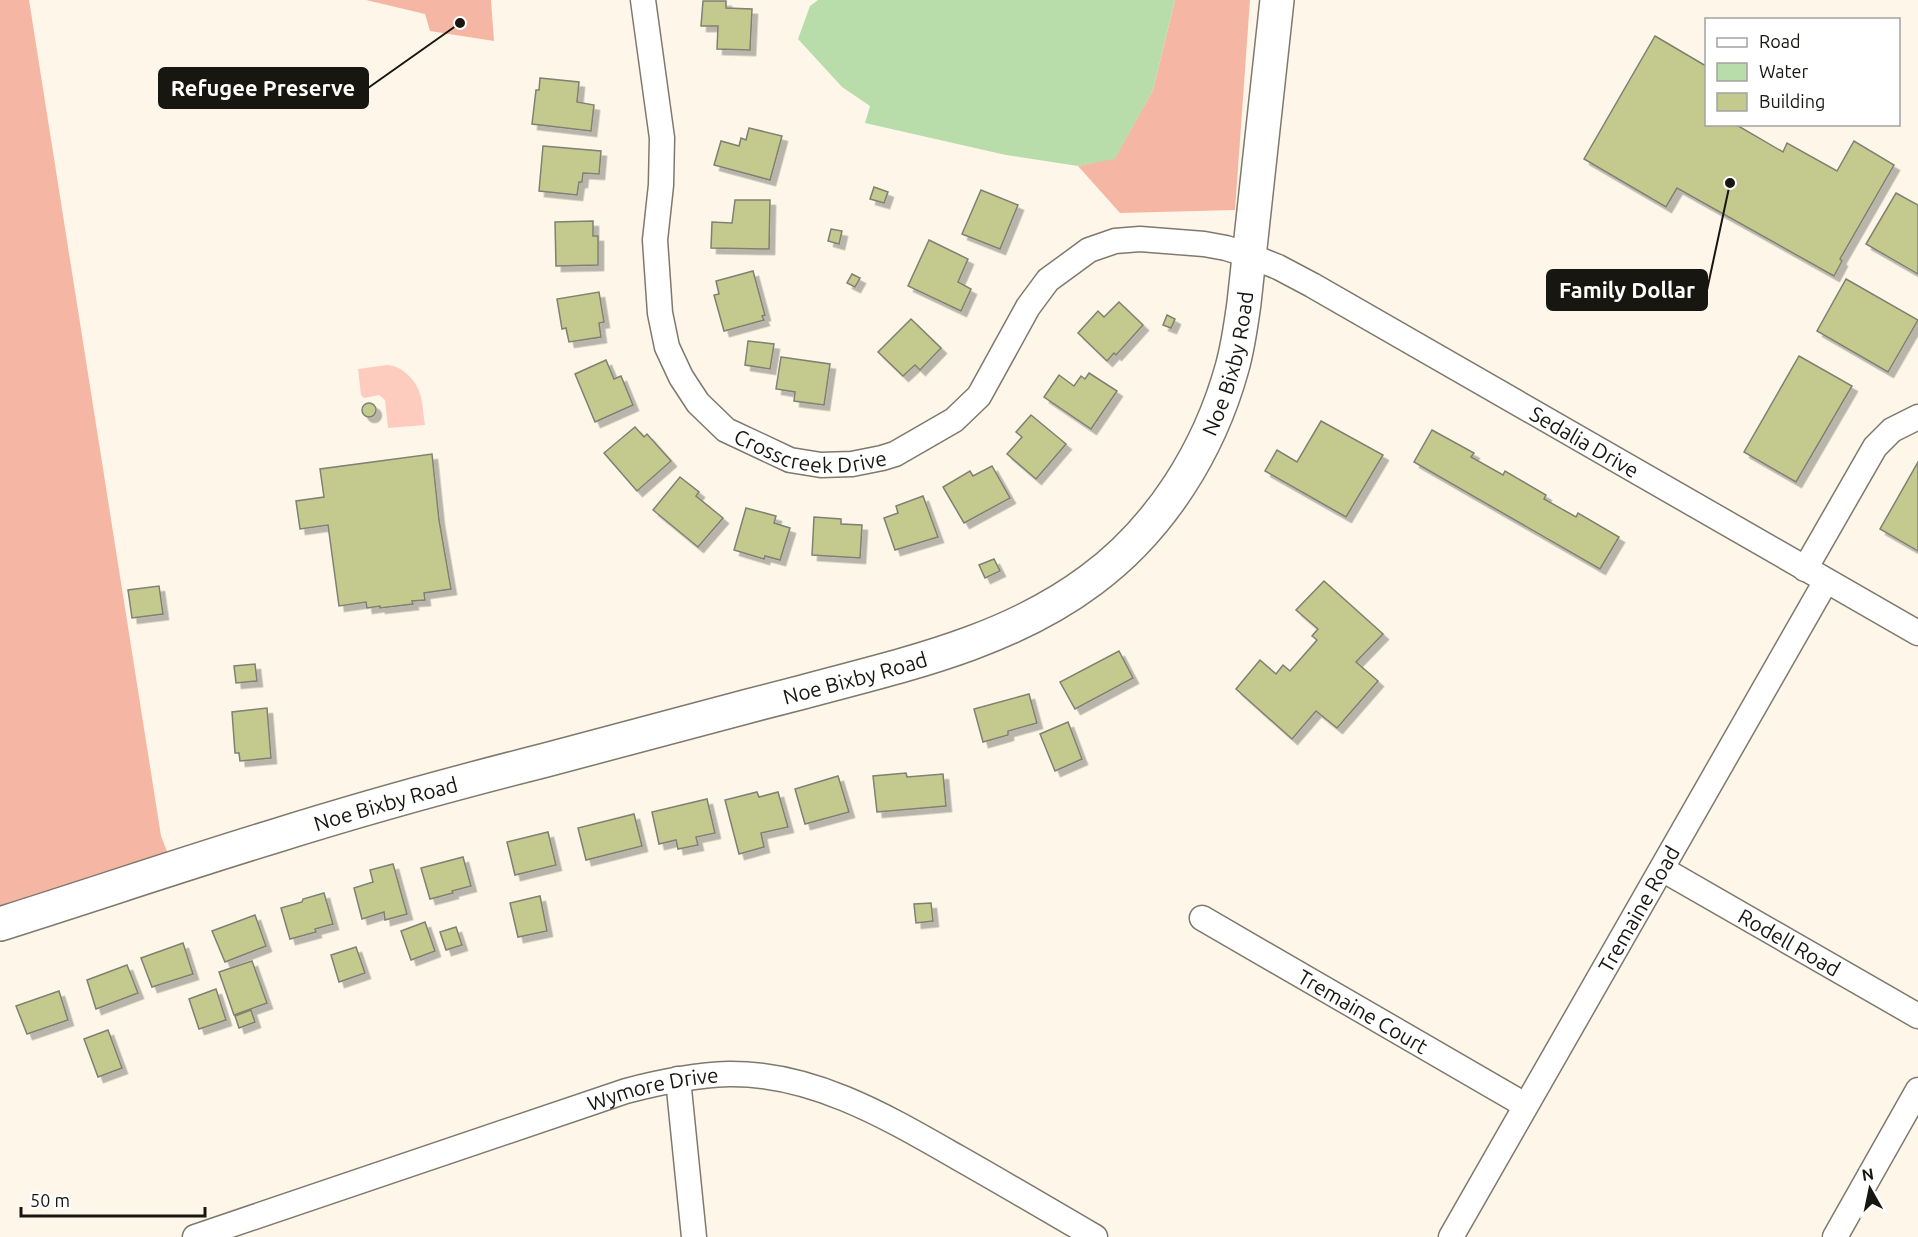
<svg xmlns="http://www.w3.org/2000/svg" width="1918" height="1237" font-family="Ubuntu,sans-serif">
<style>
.green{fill:#fdccbf}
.forest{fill:#f5b6a4}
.water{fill:#b8dcaa}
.building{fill:#c4c98d;stroke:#7f8173;stroke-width:1.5;filter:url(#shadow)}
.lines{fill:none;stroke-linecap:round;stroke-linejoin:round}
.street-casing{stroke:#7f796d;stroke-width:27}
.secondary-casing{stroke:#7f796d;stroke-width:36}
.street{stroke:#fff;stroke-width:24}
.secondary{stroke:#fff;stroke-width:33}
.labels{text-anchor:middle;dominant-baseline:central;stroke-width:6;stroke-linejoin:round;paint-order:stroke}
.street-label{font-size:21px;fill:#181611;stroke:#fff}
.leader{fill:none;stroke:#181611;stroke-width:2}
.callout-dot{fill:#181611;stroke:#fff;stroke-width:2}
.callout{fill:#181611;stroke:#181611;stroke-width:2}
.callout-label{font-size:22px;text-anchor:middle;font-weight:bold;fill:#fff}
</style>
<defs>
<filter id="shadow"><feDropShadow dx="5.5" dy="5.5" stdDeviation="0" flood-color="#0004"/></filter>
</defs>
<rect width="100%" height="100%" fill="#fef7e9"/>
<path class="green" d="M387 365C400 365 415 379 419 391 423 401 423 414 425 425L388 428 385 400 379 395 364 398 361 395 358 369Z"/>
<g class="forest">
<path d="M0 0H29L161 836 168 854 0 912Z"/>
<path d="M366 0H491L494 41 430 31 425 14Z"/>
<path d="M1175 0H1250L1235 210 1120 213 1078 166 1115 158 1153 90Z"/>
</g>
<path class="water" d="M818 0H1175L1153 90 1115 159 1078 166 1006 155 865 123 870 106 842 87 798 39 810 6Z"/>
<g class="building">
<path d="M703 1H726V8L752 9 750 50 717 49 718 26H701Z"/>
<path d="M1655 36 1706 66V124H1735L1783 152 1787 143 1837 171 1854 141 1894 165 1840 259 1842 261 1834 276 1677 188 1666 207 1584 159Z"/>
<path d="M540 78 579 82 577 102 594 105 591 131 532 124 536 90H539Z"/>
<path d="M749 128 782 136 770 180 714 165 721 141 739 146 741 138 746 140Z"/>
<path d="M543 146 601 151 599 174 583 173 582 182H579L577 195 539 191Z"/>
<path d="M874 187 888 192 884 203 870 199Z"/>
<path d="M981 190 1018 205 1000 249 962 234Z"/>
<path d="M1896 193 1918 205V274L1866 244Z"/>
<path d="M735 200H770L769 249 711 248 712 222 732 223Z"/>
<path d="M593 221V236H598V265L556 266 555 222Z"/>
<path d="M831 229 842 231 839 244 828 241Z"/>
<path d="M929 240 968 259 958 282 971 289 961 311 908 286Z"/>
<path d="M753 271 765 315 762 316 764 320 724 331 714 295 719 294 716 281Z"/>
<path d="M852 274 860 278 855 287 847 283Z"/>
<path d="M1846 279 1918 320 1888 372 1817 331Z"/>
<path d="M599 292 604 322 599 323 601 337 569 342 566 328 562 329 557 299Z"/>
<path d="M1119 302 1143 325 1116 355 1114 353 1107 361 1078 333 1098 311 1104 317Z"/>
<path d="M1167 315 1175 319 1171 328 1163 325Z"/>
<path d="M911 319 941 348 920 370 915 365 903 376 878 352Z"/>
<path d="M748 341 774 344 770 369 745 365Z"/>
<path d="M1799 356 1852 386 1796 482 1744 452Z"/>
<path d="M781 357 830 364 824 405 794 401 795 392 776 389Z"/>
<path d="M606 360 614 379 621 376 633 405 595 422 575 374Z"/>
<path d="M1089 373 1117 391 1091 429 1044 397 1059 375 1074 386 1081 376 1085 379Z"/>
<circle cx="369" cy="410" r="7"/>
<path d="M1031 415 1066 444 1036 479 1007 454 1022 437 1016 432Z"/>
<path d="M1321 421 1383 455 1346 517 1265 471 1277 450 1297 462Z"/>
<path d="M635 427 644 437 647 434 671 461 637 491 604 453Z"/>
<path d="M1432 430 1474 453 1471 457 1503 475 1505 471 1546 495 1544 499 1576 517 1578 513 1619 537 1600 569 1414 462Z"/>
<path d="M432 454 439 520 451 589 424 593 425 600 412 601 413 604 380 608V606L367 608 366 602 339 606 328 525 300 529 296 501 324 497 320 469Z"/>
<path d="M1918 462V551L1880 529Z"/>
<path d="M992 466 1010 498 964 523 943 487 970 471 973 476Z"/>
<path d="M680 477 699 492 696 496 723 518 698 547 653 510Z"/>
<path d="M923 496 938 537 895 550 884 518 898 513 896 506Z"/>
<path d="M746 508 776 516 774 523 790 528 780 560 765 556 764 559 734 550Z"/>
<path d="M814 517 841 519V524L862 525 860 558 812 555Z"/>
<path d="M994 559 1000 571 985 578 979 565Z"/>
<path d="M1324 581 1383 634 1356 662 1378 681 1337 728 1316 711 1292 739 1236 689 1260 660 1276 674 1283 665 1290 671 1317 640 1312 636 1318 629 1296 610Z"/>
<path d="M159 586 163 614 132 618 128 590Z"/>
<path d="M1119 651 1133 678 1075 709 1060 682Z"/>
<path d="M255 664 257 681 236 683 234 666Z"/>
<path d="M1029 694 1037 723 1008 731V735L983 742 974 709Z"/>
<path d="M267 708 271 758 240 761 239 753H235L232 712Z"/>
<path d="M1068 722 1082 759 1055 771 1040 734Z"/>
<path d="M906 773 907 777 943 774 946 806 877 812 873 776Z"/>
<path d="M838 776 849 812 805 824 795 789Z"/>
<path d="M757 792 759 797 778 792 788 827 761 833 764 847 739 854 725 800Z"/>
<path d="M707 799 715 833 696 837 698 845 678 849 676 840 659 844 652 812Z"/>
<path d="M634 814 642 846 586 860 578 828Z"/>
<path d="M548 832 556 865 515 875 507 842Z"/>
<path d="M463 857 471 886 452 891 453 893 430 899 421 868Z"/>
<path d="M393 864 407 914 385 920 384 912 362 919 354 888 373 882 370 870Z"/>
<path d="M324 893 333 924 315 929 316 932 290 939 281 908 302 902 303 899Z"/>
<path d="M540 896 547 931 518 937 510 903Z"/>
<path d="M931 903 933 921 916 923 914 904Z"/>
<path d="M255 915 266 946 225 962 212 931Z"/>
<path d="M425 922 435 951 411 960 401 931Z"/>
<path d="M456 927 462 945 446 950 440 932Z"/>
<path d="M183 943 193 974 152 987 141 958Z"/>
<path d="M356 947 365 973 339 982 331 955Z"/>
<path d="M252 961 267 1003 234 1015 219 972Z"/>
<path d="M127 965 138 993 96 1009 87 980Z"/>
<path d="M216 989 226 1020 199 1029 189 999Z"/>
<path d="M59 991 68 1020 27 1034 16 1006Z"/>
<path d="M251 1010 255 1022 239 1028 235 1016Z"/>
<path d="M108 1030 122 1068 98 1077 84 1039Z"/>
</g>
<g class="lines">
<g class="street-casing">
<g id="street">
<path id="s1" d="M643 0 662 138 661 185 655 240 660 313 667 347 681 377 698 403 726 430 790 460 821 465 852 464 882 458 895 454 954 420 979 396 1028 307 1048 280 1089 250 1115 241 1140 239 1204 244 1226 248 1248 255 1278 267 1312 285 1918 633"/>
<path d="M1805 569 1875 447 1892 430 1918 417"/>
<path id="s2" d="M1662 869 1918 1016"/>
<path id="s3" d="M1202 918 1525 1105"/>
<path d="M678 1079 694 1237"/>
<path id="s4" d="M195 1237 626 1091C660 1082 694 1075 729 1074 813 1073 887 1117 957 1157 1003 1183 1049 1210 1095 1237"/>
<path id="s5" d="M1451 1237 1826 581"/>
<path d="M1835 1237 1918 1090"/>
</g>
</g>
<g class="secondary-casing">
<g id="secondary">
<path id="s6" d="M0 924C92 895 183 864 275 836 364 808 455 783 546 760 631 737 717 714 803 692 903 665 1007 643 1091 580 1160 529 1209 451 1232 368 1238 347 1241 325 1244 303L1277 0"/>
</g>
</g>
<use href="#street" class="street"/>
<use href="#secondary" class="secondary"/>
</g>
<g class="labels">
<g class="street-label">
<text stroke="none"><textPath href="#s6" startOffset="1410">Noe Bixby Road</textPath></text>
<text stroke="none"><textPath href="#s1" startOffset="1466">Sedalia Drive</textPath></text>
<text stroke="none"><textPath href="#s1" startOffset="542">Crosscreek Drive</textPath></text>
<text stroke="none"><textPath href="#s6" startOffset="890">Noe Bixby Road</textPath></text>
<text stroke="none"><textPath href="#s6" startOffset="404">Noe Bixby Road</textPath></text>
<text stroke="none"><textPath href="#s5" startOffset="378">Tremaine Road</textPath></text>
<text stroke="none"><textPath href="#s2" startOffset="147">Rodell Road</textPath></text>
<text stroke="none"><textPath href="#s3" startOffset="186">Tremaine Court</textPath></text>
<text stroke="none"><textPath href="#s4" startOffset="482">Wymore Drive</textPath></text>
</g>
</g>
<path class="leader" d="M460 23L368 88M1730 183L1707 290"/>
<g class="callout-dot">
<circle cx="460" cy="23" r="6"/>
<circle cx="1730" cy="183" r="6"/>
</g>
<g class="callout">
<rect x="159" y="68" width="209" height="40" rx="6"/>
<rect x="1547" y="270" width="160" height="40" rx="6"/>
</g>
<g class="callout-label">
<text x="263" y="96">Refugee Preserve</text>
<text x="1627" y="298">Family Dollar</text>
</g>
<rect x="1705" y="18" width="195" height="108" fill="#ffffff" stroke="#a3a2a0" stroke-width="1.5"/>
<rect x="1717" y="38" width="30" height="9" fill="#ffffff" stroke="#a3a2a0" stroke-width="1.5"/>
<text x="1759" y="48" font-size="18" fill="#181611">Road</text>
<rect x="1717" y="63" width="30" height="18" fill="#b8dcaa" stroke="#a3a2a0" stroke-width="1.5"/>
<text x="1759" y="78" font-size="18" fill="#181611">Water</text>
<rect x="1717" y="93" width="30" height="18" fill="#c4c98d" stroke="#a3a2a0" stroke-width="1.5"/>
<text x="1759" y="108" font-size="18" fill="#181611">Building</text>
<g transform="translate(1870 1189) rotate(351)" stroke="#ffffff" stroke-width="4.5" paint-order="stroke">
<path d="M0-4.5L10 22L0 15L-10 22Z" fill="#181611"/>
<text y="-9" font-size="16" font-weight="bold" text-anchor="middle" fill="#181611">N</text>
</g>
<path d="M21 1207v9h184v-9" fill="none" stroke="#181611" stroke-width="3"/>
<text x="30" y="1207" font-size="18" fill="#181611" stroke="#ffffff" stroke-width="4.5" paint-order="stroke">50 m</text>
</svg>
